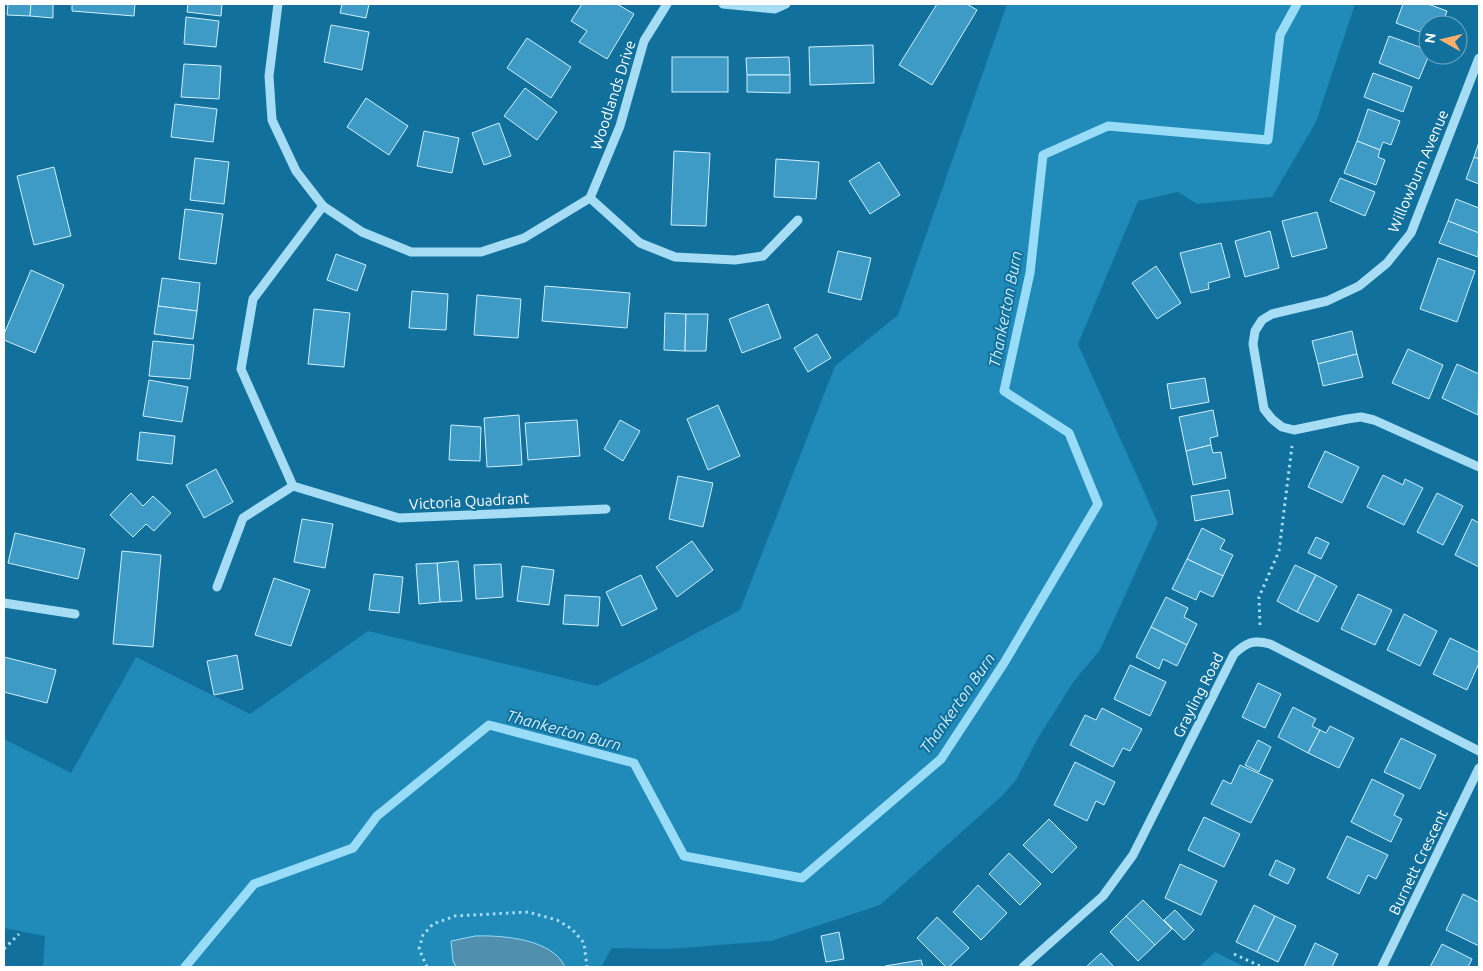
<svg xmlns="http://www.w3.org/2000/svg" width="1483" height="971" font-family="Ubuntu,sans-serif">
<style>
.green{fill:#208ab9}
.water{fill:#5090ae;stroke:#98dcf7}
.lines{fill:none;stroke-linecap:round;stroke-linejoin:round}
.stream{stroke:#98dcf7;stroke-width:9}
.building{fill:#3e9bc5;stroke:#cff0fe}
.path{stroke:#a6ddf4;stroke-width:3;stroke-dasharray:2.5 4;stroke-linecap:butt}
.minor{stroke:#a6ddf4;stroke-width:9}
.labels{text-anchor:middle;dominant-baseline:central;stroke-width:4;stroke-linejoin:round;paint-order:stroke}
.street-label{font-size:15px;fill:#fff;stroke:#11709c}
.water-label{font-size:16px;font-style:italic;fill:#ceeefc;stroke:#11709c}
</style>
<rect width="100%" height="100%" fill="#11709c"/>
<g class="green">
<path d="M1007 4H1355L1316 122 1272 197 1197 204 1178 192 1138 201 1078 344 1158 523 1100 650 1074 681 1038 738 1016 780 1003 795 880 905 771 941 669 949 612 948 601 967H43L45 936 4 928V739L71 773 136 657 250 714 368 631 597 686 740 610 835 366 898 315Z"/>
<path d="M1215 952 1245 967H1199Z"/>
</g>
<path class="water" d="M475 936C502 935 553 939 565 967H456L453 961 451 941Z"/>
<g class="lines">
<path class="stream" d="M185 967 254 884 353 848 377 816 489 725 634 763 684 856 802 878 941 759 1004 663 1098 504 1069 433 1004 391 1030 273 1043 155 1108 126 1268 140 1280 35 1297 4"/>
</g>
<g class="building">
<path d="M8 4H31L30 16 7 15Z"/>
<path d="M31 4H53V18L30 16Z"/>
<path d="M72 4H135L134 16 72 11Z"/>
<path d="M188 4H222L221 16 187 12Z"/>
<path d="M342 4H369L366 18 340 13Z"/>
<path d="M582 4H617L634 14 607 59 579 42 587 31 571 21Z"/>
<path d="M937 4H967L977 10 932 85 899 65Z"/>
<path d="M1403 4H1428L1447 11 1442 25H1428V35L1396 23Z"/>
<path d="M186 17 219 21 216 47 184 44Z"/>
<path d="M331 25 369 32 362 70 324 62Z"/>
<path d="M1389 36 1428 50 1429 55 1419 79 1379 63Z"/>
<path d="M527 38 571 67 551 98 507 68Z"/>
<path d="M873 45 874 83 810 85 809 47Z"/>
<rect x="672" y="57" width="56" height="35"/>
<path d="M789 57 790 75H747L746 58Z"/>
<path d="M184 64 221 66 219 99 181 97Z"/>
<path d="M1373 73 1412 87 1403 112 1364 97Z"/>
<path d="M747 75H790V93L747 92Z"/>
<path d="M525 88 557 112 537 140 504 116Z"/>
<path d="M366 98 408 126 389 155 347 127Z"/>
<path d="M175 104 217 109 213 142 171 137Z"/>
<path d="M1368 109 1400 121 1391 145 1383 142 1380 150 1357 141Z"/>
<path d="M499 123 511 156 484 165 472 133Z"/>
<path d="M424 131 459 138 452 173 417 166Z"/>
<path d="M1357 141 1380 150 1378 157 1385 160 1376 185 1344 173Z"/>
<path d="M1479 142V159L1474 157Z"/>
<path d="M674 151 710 153 706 226 671 225Z"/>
<path d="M1474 157 1479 159V184L1466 179Z"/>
<path d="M195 158 229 162 224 204 190 200Z"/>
<path d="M776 159 819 162 816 199 774 197Z"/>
<path d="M879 162 900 195 870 214 849 181Z"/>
<path d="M54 167 71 236 34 245 17 176Z"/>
<path d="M1340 178 1375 192 1365 216 1330 201Z"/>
<path d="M1456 199 1479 208V233L1448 221Z"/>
<path d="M185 209 223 214 216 264 179 259Z"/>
<path d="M1317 212 1327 248 1292 257 1282 221Z"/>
<path d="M1448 221 1479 233 1478 257 1439 243Z"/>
<path d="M1270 231 1279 268 1245 277 1235 241Z"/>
<path d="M1221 243 1230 277 1208 283 1209 289 1191 293 1180 253Z"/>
<path d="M838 251 871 258 861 300 828 292Z"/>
<path d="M336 254 366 265 357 291 327 280Z"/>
<path d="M1438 258 1475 271 1457 322 1420 309Z"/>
<path d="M1156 266 1181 303 1157 319 1132 283Z"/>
<path d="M31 270 64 285 35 353 4 340V334Z"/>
<path d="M162 278 200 283 197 311 158 306Z"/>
<path d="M545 286 630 293 627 328 542 321Z"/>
<path d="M412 291 448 294 446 330 409 328Z"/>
<path d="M477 295 521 299 518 338 474 335Z"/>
<path d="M768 304 781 338 742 353 729 319Z"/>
<path d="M158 306 197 311 193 339 154 334Z"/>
<path d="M314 309 350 313 344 367 308 364Z"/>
<path d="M665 313 686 314 685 351 664 350Z"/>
<path d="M686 314H708L706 351H685Z"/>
<path d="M1352 331 1357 354 1318 364 1312 341Z"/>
<path d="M817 334 831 358 808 372 794 348Z"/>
<path d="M153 341 194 345 190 379 149 376Z"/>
<path d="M1408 349 1443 365 1429 399 1392 383Z"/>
<path d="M1357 354 1363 377 1323 386 1318 364Z"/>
<path d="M1457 364 1479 374 1478 415 1442 398Z"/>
<path d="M1205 378 1209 402 1171 409 1167 384Z"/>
<path d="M149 380 188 387 182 422 143 416Z"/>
<path d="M718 405 740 456 708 470 687 419Z"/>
<path d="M1213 410 1218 436 1210 438 1211 445 1186 451 1179 417Z"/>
<path d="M519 415 522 465 487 467 484 418Z"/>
<path d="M577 420 580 456 528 460 525 423Z"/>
<path d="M620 420 640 431 623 461 604 449Z"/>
<path d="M451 425 481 427 480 461 449 460Z"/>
<path d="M140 432 175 436 172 464 137 460Z"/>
<path d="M1211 445 1213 453 1221 452 1226 478 1193 485 1186 451Z"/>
<path d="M1325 451 1359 467 1342 503 1308 487Z"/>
<path d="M216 469 233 502 204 518 186 485Z"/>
<path d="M1383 475 1403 485 1405 479 1423 488 1404 525 1367 507Z"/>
<path d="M678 476 713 483 703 527 669 519Z"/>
<path d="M1229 490 1233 514 1195 521 1191 496Z"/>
<path d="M131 493 143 506 153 496 171 513 154 531 146 524 133 537 110 515Z"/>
<path d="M1437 493 1463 506 1443 545 1417 532Z"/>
<path d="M302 519 333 524 325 568 294 562Z"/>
<path d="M1472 519 1479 523V567L1455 555Z"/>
<path d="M1202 528 1225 540 1220 549 1233 555 1223 576 1187 559Z"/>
<path d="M15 533 85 549 78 579 8 563Z"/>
<path d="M1316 537 1329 543 1321 559 1308 553Z"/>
<path d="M692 541 713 570 677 597 656 567Z"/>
<path d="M122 551 161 555 153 647 113 644Z"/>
<path d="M1187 559 1223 576 1213 597 1200 591 1196 600 1172 589Z"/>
<path d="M458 561 462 601 440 602 437 563Z"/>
<path d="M437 563 440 602 419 604 416 564Z"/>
<path d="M501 564 503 597 476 599 474 565Z"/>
<path d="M1295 565 1316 575 1297 612 1277 601Z"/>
<path d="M522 566 554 570 549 605 517 601Z"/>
<path d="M374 574 403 577 399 613 369 610Z"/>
<path d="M641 575 657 609 622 626 606 592Z"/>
<path d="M1316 575 1337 586 1318 622 1297 612Z"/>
<path d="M274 578 310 590 291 646 255 635Z"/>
<path d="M1358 594 1392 610 1375 645 1341 629Z"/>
<path d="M565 595 600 597 598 626 563 624Z"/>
<path d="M1166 597 1188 608 1184 617 1197 624 1187 645 1151 627Z"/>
<path d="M1404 614 1437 631 1420 666 1387 650Z"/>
<path d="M1151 627 1187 645 1177 666 1163 659 1159 669 1136 657Z"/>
<path d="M1450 638 1479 652V663L1467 690 1433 674Z"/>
<path d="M237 655 243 689 214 695 207 661Z"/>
<path d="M4 657 56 670 47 703 4 692Z"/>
<path d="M1130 665 1166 682 1150 716 1114 699Z"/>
<path d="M1258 683 1281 694 1265 728 1242 717Z"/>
<path d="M1293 707 1316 719 1312 726 1320 730 1308 753 1278 737Z"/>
<path d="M1102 708 1142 729 1130 751 1123 748 1113 767 1070 745 1085 715 1096 720Z"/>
<path d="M1330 726 1354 738 1339 768 1308 753 1320 730 1326 733Z"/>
<path d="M1401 738 1436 755 1420 789 1384 772Z"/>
<path d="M1258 740 1271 747 1259 772 1245 765Z"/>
<path d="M1075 762 1115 782 1104 805 1096 801 1087 821 1054 805Z"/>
<path d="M1240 765 1273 780 1251 823 1211 804 1223 780 1231 784Z"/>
<path d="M1372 779 1404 795 1394 815 1402 819 1391 842 1351 822Z"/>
<path d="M1204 817 1240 834 1224 867 1188 850Z"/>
<path d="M1049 819 1077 847 1052 873 1023 845Z"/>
<path d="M1347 836 1388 855 1376 879 1368 875 1359 894 1327 878Z"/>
<path d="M1009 853 1041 884 1020 905 989 874Z"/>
<path d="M1276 860 1295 869 1288 884 1269 875Z"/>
<path d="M1180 864 1217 881 1201 915 1165 898Z"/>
<path d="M978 885 1007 913 981 940 953 912Z"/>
<path d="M1463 894 1479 902V946L1446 930Z"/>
<path d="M1143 900 1172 929 1155 945 1126 916Z"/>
<path d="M1254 905 1275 916 1257 952 1236 942Z"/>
<path d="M1175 910 1194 930 1184 940 1164 920Z"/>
<path d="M1126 916 1155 945 1138 961 1110 932Z"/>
<path d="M1275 916 1296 926 1278 962 1257 952Z"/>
<path d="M937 917 969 948 949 967H946L917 938Z"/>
<path d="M839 932 844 959 826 962 821 936Z"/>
<path d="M1315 943 1338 954 1332 967H1304Z"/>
<path d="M1442 944 1472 959 1468 967H1430Z"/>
<path d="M1101 953 1114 967H1086Z"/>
<path d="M921 960 923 967H885V966Z"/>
</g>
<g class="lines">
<g class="path">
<path d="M1260 625 1259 597 1279 551 1292 446"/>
<path d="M4 949 19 934"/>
<path d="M1234 954 1262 967"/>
<path d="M427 967 419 949 423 935 433 924 455 916 528 912 557 920 572 929 584 943 587 967"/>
</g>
<g class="minor">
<path d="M278 4 269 76 272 120 296 171 323 206 362 232 411 252H481L524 238 590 198 620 126 644 41 667 4"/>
<path d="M723 4 775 9 786 4"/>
<path d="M1479 58 1411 233 1387 263 1359 286 1327 301 1272 314 1262 320 1255 331 1253 344 1264 409 1272 419 1282 427 1294 430 1347 419 1361 417 1374 420 1479 467"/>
<path d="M590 198 640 243 675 257 735 260 763 256 798 220"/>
<path d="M323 206 253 299 241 369 293 486 399 518 606 509"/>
<path d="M217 587 243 518 293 486"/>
<path d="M4 603 75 614"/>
<path d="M1023 967 1103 896 1133 855 1234 654C1246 643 1253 639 1270 644L1479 751"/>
<path d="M1382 967 1479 768"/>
</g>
</g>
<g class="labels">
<g class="street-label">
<text transform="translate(613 95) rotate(-72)">Woodlands Drive</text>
<text transform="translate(1418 171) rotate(-67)">Willowburn Avenue</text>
<text transform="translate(469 501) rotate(-3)">Victoria Quadrant</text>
<text transform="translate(1198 695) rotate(-63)">Grayling Road</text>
<text transform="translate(1418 862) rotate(-64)">Burnett Crescent</text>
</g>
<g class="water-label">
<text transform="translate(1005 309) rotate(-79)">Thankerton Burn</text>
<text transform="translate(957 703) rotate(-55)">Thankerton Burn</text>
<text transform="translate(564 730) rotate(15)">Thankerton Burn</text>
</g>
</g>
<rect width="1483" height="971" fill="none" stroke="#ffffff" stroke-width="10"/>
<g transform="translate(1443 40) rotate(278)"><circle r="24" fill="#11709c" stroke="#70a9c4"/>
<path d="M0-4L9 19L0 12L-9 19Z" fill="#ffaf6a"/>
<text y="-8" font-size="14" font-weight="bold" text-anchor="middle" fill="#ffffff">N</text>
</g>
</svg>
